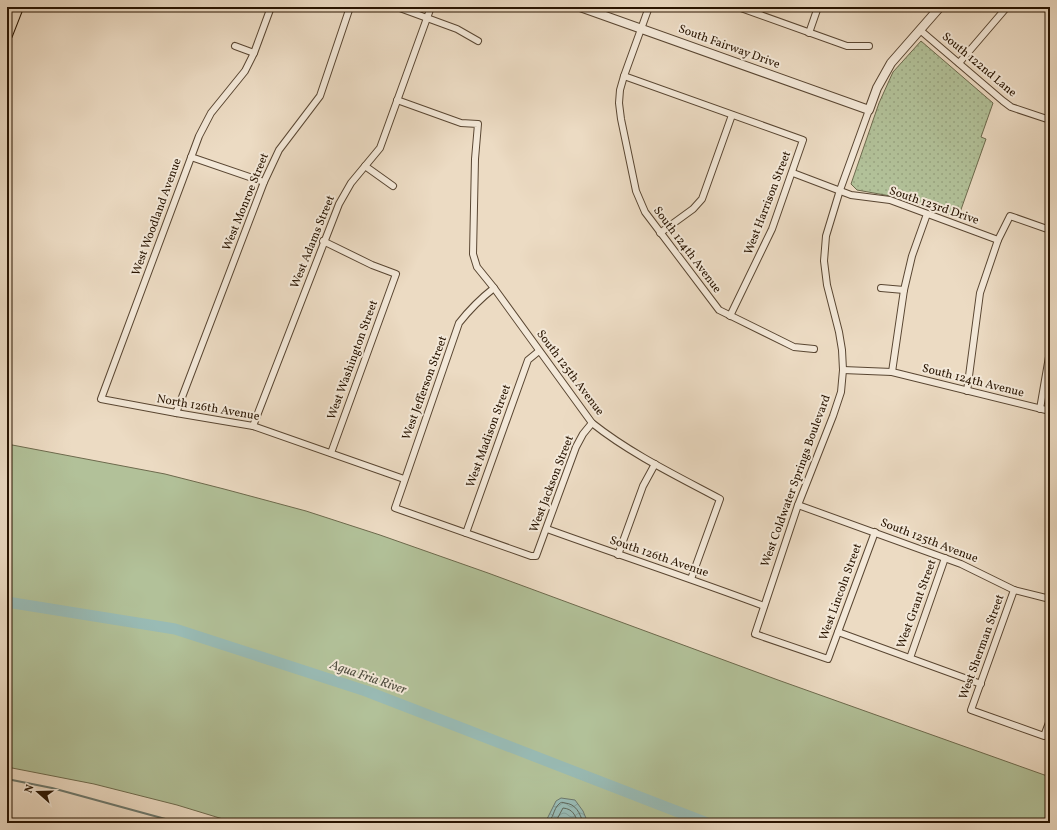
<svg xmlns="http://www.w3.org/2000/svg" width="1057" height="830" font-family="Vollkorn,serif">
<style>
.green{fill:#b2c199;stroke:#6d6a4d}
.park{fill:url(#park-dots);stroke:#6d6a4d}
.water{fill:url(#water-waves);stroke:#6c786d}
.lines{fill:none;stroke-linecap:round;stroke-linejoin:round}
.shore{stroke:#60685b;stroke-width:1}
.stream{stroke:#6c786d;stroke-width:2}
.river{stroke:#99bbb5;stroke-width:11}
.minor-casing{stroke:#594632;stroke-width:8}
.tertiary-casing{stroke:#594632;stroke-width:10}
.primary-casing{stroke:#281401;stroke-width:12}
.minor{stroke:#f3e8d8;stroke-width:6}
.tertiary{stroke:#f3e8d8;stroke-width:8}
.primary{stroke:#ecdbc3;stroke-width:10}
.labels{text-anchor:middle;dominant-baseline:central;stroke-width:4;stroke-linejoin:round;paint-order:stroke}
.street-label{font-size:12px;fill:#281401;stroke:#f3e8d8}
.water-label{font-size:13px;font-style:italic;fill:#504e40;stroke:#f3e8d8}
</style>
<defs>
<pattern id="park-dots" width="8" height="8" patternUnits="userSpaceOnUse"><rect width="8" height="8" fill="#b2c199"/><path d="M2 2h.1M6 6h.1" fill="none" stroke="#99a582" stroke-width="1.8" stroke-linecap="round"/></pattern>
<pattern id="water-waves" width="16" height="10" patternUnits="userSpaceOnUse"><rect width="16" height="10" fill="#99bbb5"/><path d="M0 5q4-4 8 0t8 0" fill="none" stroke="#84a09a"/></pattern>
</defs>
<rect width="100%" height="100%" fill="#ecdbc3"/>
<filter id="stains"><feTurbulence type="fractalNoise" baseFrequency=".005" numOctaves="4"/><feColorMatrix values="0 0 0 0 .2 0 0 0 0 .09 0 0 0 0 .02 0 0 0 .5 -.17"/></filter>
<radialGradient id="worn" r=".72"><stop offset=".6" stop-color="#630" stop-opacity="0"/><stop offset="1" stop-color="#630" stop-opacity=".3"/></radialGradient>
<path class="green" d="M7 444 165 474 224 489 306 511 380 535 488 573 778 680 1050 777V823H236L177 805 94 784 7 767Z"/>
<path class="park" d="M921 41 993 103 981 137 986 139 958 218 896 197 857 190 851 184 879 103 893 72Z"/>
<path class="water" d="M561 798 575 800 583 811 588 823H533L547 819 556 801Z"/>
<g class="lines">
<g class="shore">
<path d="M547 823C554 819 553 809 559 804 561 802 562 802 565 803 576 804 580 813 583 823"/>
<path d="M555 823 563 808C573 809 575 815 578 823"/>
</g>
<path class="stream" d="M7 779 52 788 180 823"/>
<path class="river" d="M7 602 175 629 366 691 707 823"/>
<g class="minor-casing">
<g id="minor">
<path d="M271 7 254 53 245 71 211 113 199 136 101 399 176 413 253 426 404 479"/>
<path d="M397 7 457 29 478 41"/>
<path d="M649 7 624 76 620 90 619 103 621 119 636 191 645 212 719 310 794 347 814 349"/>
<path d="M738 7 847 46H869"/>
<path d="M920 30 1003 101 1011 107 1050 120"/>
<path d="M809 33 818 7"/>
<path d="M235 46 254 53"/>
<path d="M959 63 1007 7"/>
<path d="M624 76 803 140 772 229 730 316"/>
<path d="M397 100 461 123 478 124 475 159 473 254 477 267 494 288 592 423C631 454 677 476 720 499L691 579"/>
<path d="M869 110 840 190 826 236 824 261 827 285 839 332 842 350 843 370 841 392 833 416 798 505 755 634 828 659 875 532"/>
<path d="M191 157 264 182"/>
<path d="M365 166 393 186"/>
<path d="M793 173 851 195 890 200 998 240"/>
<path d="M660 233 693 209 702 199 732 115"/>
<path d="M323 241 372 265 396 274 331 453"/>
<path d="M494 288C480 299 470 309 459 323L395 508 531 556H536L576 447 583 434 592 423"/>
<path d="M881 288 904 290"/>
<path d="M843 370 892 372 1050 411"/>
<path d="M892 372 904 290 912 256 927 214"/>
<path d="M967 391 980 293 998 240 1010 216 1050 230"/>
<path d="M1040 409 1050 351"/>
<path d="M176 413 264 182 279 150 320 96 350 7"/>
<path d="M253 426 339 204 351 183 380 148 431 7"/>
<path d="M798 505 961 564 1014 590 1050 599"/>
<path d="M547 529C619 555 692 579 764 606"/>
<path d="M466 533 528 360 539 351"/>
<path d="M618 555 643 486 655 464"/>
<path d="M1014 590 971 710 1044 736 1050 720"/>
<path d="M838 632 981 684"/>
<path d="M910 658 945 558"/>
</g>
</g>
<g class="tertiary-casing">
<path id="tertiary" d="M580 7 869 110 877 88 891 63 940 7"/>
</g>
<g class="primary-casing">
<path id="primary" d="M7 35 18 7"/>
</g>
<use href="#minor" class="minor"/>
<use href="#tertiary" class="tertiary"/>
<use href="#primary" class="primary"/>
</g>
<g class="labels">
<g class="street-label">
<text transform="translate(729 47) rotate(20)">South Fairway Drive</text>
<text transform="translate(979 65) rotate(40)">South 122nd Lane</text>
<text transform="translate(246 202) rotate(-68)">West Monroe Street</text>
<text transform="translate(768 203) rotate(-69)">West Harrison Street</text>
<text transform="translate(934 206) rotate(19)">South 123rd Drive</text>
<text transform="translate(157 217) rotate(-70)">West Woodland Avenue</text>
<text transform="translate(313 242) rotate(-68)">West Adams Street</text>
<text transform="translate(687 250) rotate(53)">South 124th Avenue</text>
<text transform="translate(353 360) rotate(-70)">West Washington Street</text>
<text transform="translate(570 373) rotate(53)">South 125th Avenue</text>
<text transform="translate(973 381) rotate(14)">South 124th Avenue</text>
<text transform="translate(425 388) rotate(-70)">West Jefferson Street</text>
<text transform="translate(208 408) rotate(10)">North 126th Avenue</text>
<text transform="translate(489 436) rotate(-70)">West Madison Street</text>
<text transform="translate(796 481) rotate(-70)">West Coldwater Springs Boulevard</text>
<text transform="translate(552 484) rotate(-69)">West Jackson Street</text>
<text transform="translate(929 541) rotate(21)">South 125th Avenue</text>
<text transform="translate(659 557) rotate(19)">South 126th Avenue</text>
<text transform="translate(841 592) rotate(-70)">West Lincoln Street</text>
<text transform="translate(917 604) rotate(-70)">West Grant Street</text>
<text transform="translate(982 647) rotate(-70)">West Sherman Street</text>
</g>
<g class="water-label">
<text transform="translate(368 678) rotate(19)">Agua Fria River</text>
</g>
</g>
<rect width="1057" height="830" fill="none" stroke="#ecdbc3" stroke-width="24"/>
<rect x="8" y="8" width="1041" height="814" fill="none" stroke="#281401" stroke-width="2"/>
<rect x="12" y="12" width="1033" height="806" fill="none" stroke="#281401"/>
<g transform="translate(38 792) rotate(290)" stroke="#f3e8d8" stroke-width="3" paint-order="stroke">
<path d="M0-3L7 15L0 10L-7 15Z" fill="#281401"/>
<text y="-6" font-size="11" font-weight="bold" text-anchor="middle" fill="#281401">N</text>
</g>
<rect width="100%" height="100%" filter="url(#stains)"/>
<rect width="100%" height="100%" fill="url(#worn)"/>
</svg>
